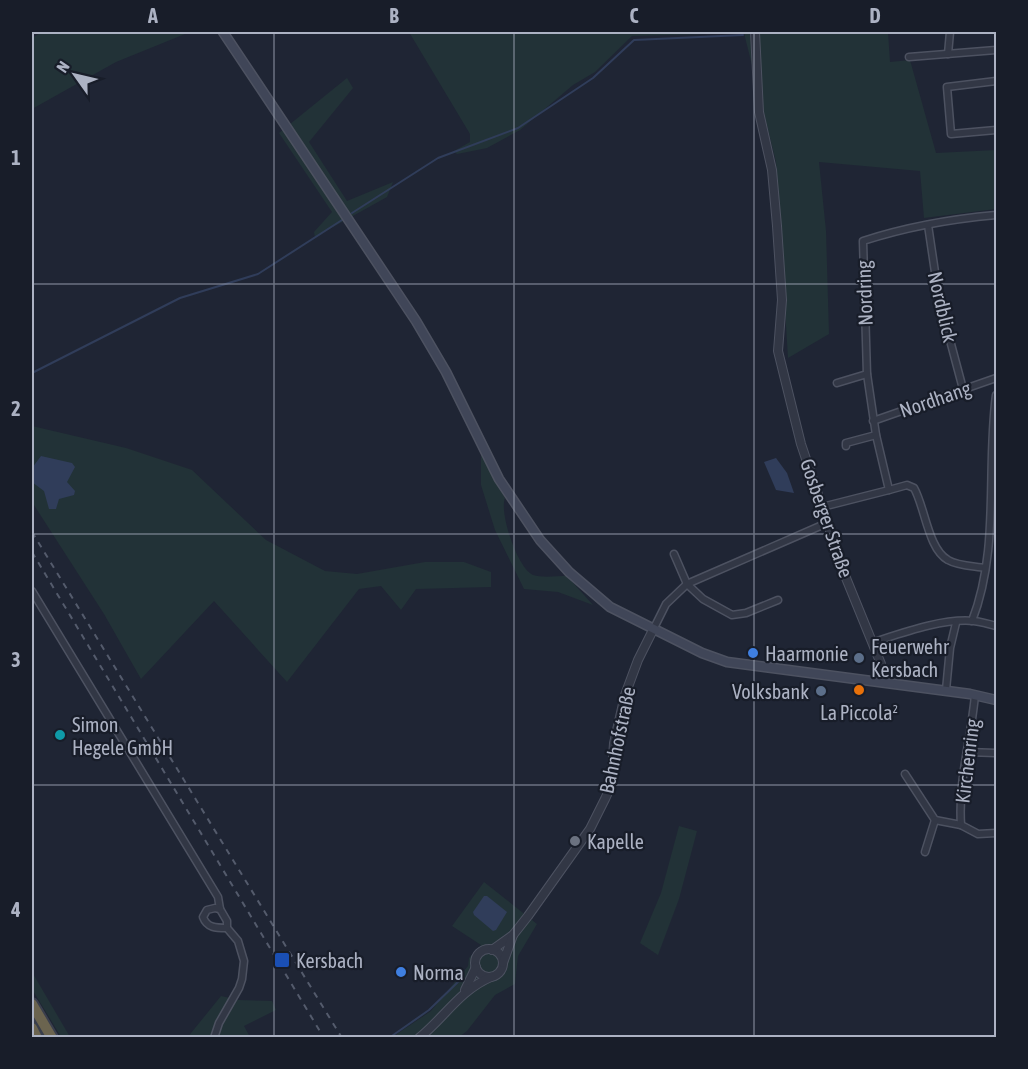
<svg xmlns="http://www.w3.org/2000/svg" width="1028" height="1069" font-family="'Asap Condensed',sans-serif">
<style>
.green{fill:#223237}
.water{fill:#303d5a}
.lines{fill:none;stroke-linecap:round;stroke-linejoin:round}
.stream{stroke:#303d5a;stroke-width:2}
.minor-casing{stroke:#4d5261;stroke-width:9}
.tertiary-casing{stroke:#4d5261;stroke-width:10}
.secondary-casing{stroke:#4d5261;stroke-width:11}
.motorway-casing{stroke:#3a3f4d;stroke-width:14}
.minor{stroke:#323745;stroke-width:6}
.tertiary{stroke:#323745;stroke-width:8}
.secondary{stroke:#404658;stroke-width:8}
.motorway{stroke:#6b644f;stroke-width:10}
.rail{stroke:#545b6c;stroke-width:2;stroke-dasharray:6 6;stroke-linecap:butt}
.grid{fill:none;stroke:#acb2c3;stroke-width:1.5;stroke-opacity:0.55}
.shop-dot{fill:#3f7fe0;stroke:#181d29;stroke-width:2}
.service-dot{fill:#5c6f8a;stroke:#181d29;stroke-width:2}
.food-dot{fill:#e8710a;stroke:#181d29;stroke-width:2}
.culture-dot{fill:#0f9aa8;stroke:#181d29;stroke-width:2}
.worship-dot{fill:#6b7280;stroke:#181d29;stroke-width:2}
.transit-dot{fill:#1a4fb4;stroke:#181d29;stroke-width:2}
.labels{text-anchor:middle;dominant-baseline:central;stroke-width:4.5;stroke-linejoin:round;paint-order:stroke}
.street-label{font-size:20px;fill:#acb2c3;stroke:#181d29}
.poi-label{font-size:20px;fill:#acb2c3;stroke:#181d29;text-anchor:start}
.neatline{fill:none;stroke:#acb2c3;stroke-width:2}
.grid-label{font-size:20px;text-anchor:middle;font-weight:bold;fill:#acb2c3}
</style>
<rect width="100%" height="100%" fill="#1f2534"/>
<g class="green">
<path d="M42 32H190L116 62 32 109V38Z"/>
<path d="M409 32H888L890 62 910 60 936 153 996 150V209L924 218 920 171 819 162 826 231 829 334 788 358 776 162 744 33 632 36 595 72 573 85 520 130 487 148 457 154 454 151 470 142V134Z"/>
<path d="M347 78 353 88 309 142 347 201 393 182 387 197 315 237 314 232 332 212 279 133Z"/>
<path d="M32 426 126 448 192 470 266 540 325 571 357 574 425 562H464L491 572V587L416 589 401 610 381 586 359 589 287 682 214 601 141 679 104 614 32 502Z"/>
<path d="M481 452 505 498C499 512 517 568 533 575 542 578 557 576 567 576L593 605 558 592 524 589 495 530 481 485Z"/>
<path d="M679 826 697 831 679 899 658 955 640 943 661 893Z"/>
<path d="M484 882 537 924 518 956 515 984 495 995 467 1031 459 1037 391 1038 431 1011 468 966 469 958 481 945 452 926Z"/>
<path d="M32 972 70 1037H61L32 989Z"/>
<path d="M221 996 239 1000 272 1001 276 1010 244 1026 250 1037 187 1038Z"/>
</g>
<g class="water">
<path d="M41 456 72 463 75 467 67 482 75 491 74 495 59 499 56 509H49L44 491 32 482V468Z"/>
<path d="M776 458 787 473 794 493 776 490 764 462Z"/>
<path d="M484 896H487L507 912 496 930 493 931 474 915 473 912Z"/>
</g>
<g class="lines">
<g class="stream">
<path d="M352 213 438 158 518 128 593 78 634 40 743 35"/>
<path d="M32 373 180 298 258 274 342 220"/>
<path d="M389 1038 429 1010 460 980"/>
</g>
<g class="minor-casing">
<g id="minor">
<path d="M948 54 950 32"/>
<path d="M909 57 996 50"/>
<path d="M996 81 947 87 951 134 996 130"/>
<path d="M928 225 939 299 963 389"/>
<path d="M837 383 867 374"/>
<path d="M873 421 996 378"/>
<path d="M846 446V443L876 435"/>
<path d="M889 490 907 485 914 488C925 507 928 549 948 560 958 566 974 566 985 568"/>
<path d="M822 507 889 490 876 435 867 374 863 241C906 227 951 219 996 215"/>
<path d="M674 554 687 584 703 599 732 615 746 613 778 600"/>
<path d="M32 591 218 897 220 909 227 921V928L238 941 244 961 242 979 239 988 219 1023 214 1038"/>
<path d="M972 621C1000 549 986 470 996 395"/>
<path d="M653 630 666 604 687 584 827 523"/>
<path d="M874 642C902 633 943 618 974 621 981 622 989 624 996 626"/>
<path d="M946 690 950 648 956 623"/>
<path d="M975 695C971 739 958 781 961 825L978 834 996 833"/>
<path d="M967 752 996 753"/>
<path d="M905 774 935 820 961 825"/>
<path d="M925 852 935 820"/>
<path d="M220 909 215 908 207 910 203 917C207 928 216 928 227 928"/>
</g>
</g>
<g class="tertiary-casing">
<g id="tertiary">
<path d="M755 32 759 112 772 170 777 226 782 300 778 351 801 444 846 578 881 664 883 682"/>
<circle cx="489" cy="963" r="14"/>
<path d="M492 950 513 935 528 916 590 829 605 799 611 786 614 743 625 695 638 660 653 630"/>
<path d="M503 963 513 935"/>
<path d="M465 990 476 967"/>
<path d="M419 1038C444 1018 460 990 491 977"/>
</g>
</g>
<g class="secondary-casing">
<path id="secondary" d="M223 32 416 321 446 372 499 479 540 540 569 572 610 607 702 653 727 662 970 694 996 700"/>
</g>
<g class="motorway-casing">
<g id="motorway">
<path d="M32 1004 52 1038"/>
<path d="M32 1028 37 1038"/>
</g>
</g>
<use href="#minor" class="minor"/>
<use href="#tertiary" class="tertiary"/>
<use href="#secondary" class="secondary"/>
<use href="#motorway" class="motorway"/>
<g class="rail">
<path d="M32 532 342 1038"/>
<path d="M32 552 324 1038"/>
</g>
</g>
<path class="grid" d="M274 32V1038M514 32V1038M754 32V1038M32 284H996M32 534H996M32 785H996"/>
<g class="shop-dot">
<circle cx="753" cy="653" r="6"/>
<circle cx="401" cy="972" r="6"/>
</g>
<g class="service-dot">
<circle cx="859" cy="658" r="6"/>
<circle cx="821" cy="691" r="6"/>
</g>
<circle class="food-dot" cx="859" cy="690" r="6"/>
<circle class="culture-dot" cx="60" cy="735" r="6"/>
<circle class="worship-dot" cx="575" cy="841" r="6"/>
<rect class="transit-dot" x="274" y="952" width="16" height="16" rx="3"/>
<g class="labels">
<g class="street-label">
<text transform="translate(864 293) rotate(-92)">Nordring</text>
<text transform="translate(943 307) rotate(77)">Nordblick</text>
<text transform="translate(935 399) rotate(-19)">Nordhang</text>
<text transform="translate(827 518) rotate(71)">Gosberger Straße</text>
<text transform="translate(617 740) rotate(-78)">Bahnhofstraße</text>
<text transform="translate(967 761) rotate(-83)">Kirchenring</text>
</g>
<g class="poi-label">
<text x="871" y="646">Feuerwehr<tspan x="871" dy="23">Kersbach</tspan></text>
<text x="765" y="653">Haarmonie</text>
<text x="809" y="691" text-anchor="end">Volksbank</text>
<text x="859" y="712" text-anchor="middle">La Piccola²</text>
<text x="72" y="724">Simon<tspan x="72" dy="23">Hegele GmbH</tspan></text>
<text x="587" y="841">Kapelle</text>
<text x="296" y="960">Kersbach</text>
<text x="413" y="972">Norma</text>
</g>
</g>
<rect width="1028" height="1069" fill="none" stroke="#181d29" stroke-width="66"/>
<g transform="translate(75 75) rotate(304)" stroke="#181d29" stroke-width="4.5" paint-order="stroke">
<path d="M0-4.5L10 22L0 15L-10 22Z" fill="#acb2c3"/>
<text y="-9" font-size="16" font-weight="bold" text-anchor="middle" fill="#acb2c3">N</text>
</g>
<rect x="33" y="33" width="962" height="1003" class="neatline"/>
<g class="grid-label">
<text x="153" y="23">A</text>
<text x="394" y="23">B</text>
<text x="634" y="23">C</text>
<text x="875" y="23">D</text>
<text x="16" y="165">1</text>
<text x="16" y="416">2</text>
<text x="16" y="667">3</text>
<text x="16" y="917">4</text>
</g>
</svg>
